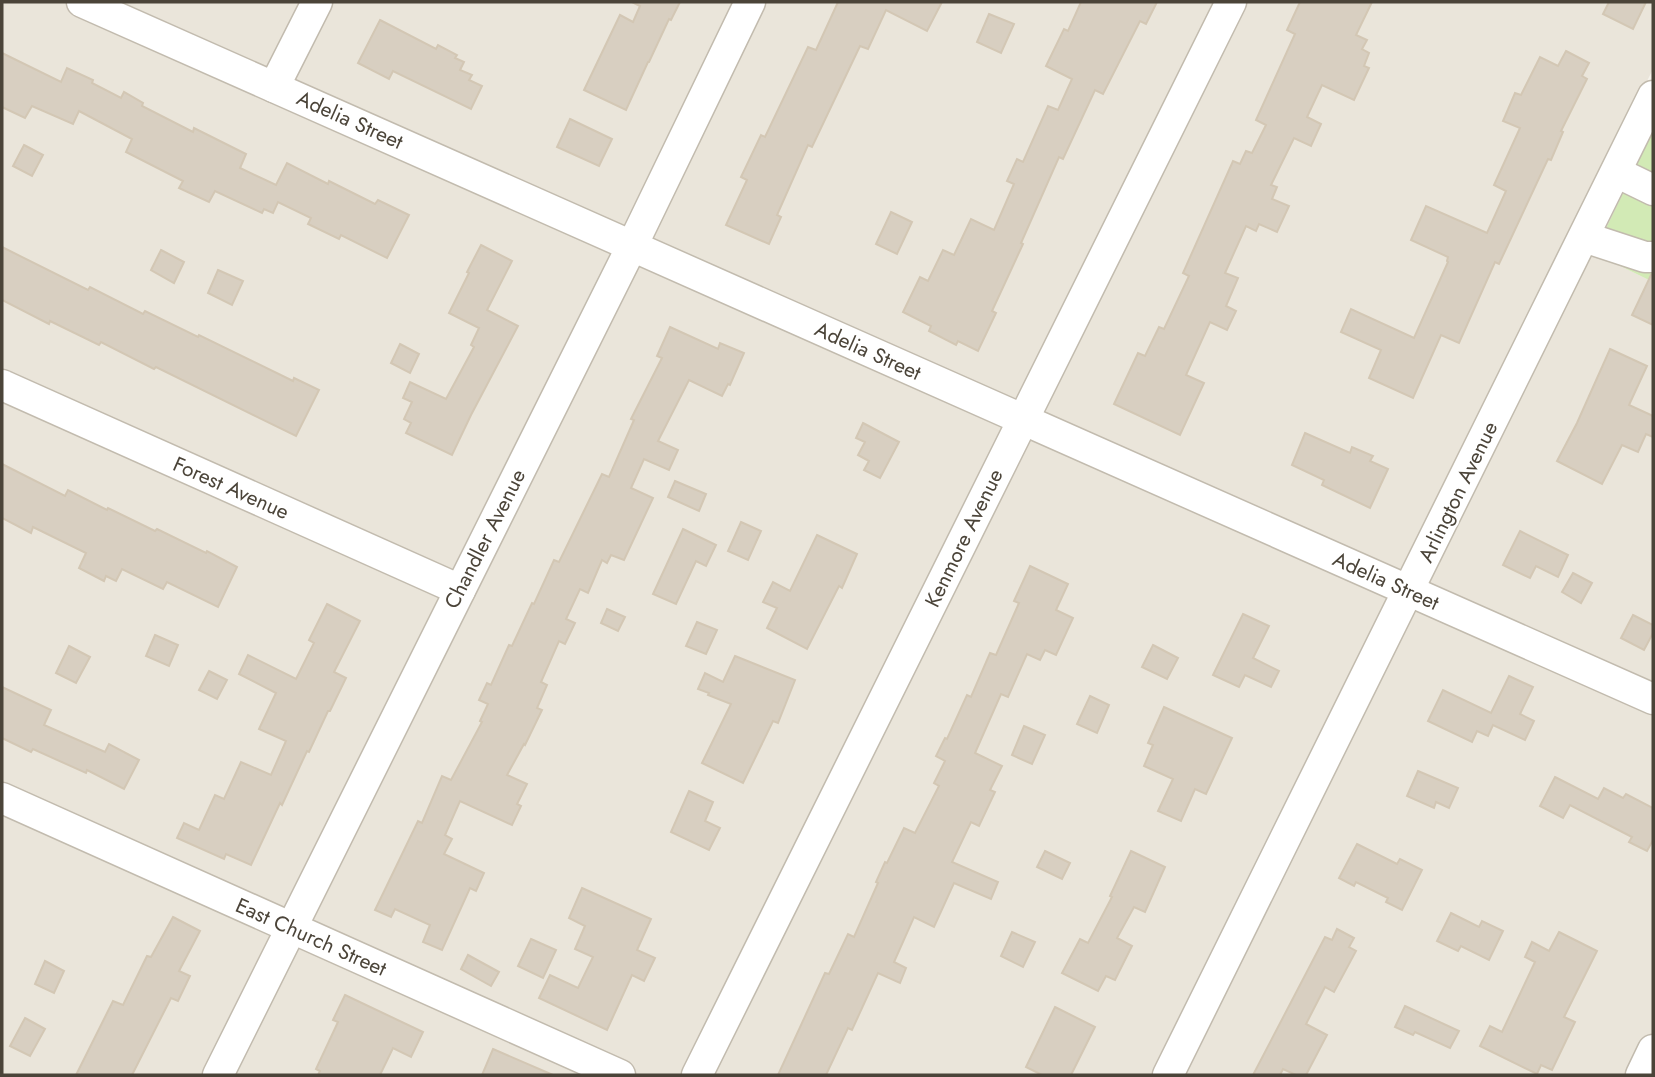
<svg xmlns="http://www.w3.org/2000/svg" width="1655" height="1077" font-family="Jost,sans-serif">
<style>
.residential{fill:#eae5da}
.green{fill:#d2eab5}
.building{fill:#d8cfc1;stroke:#d3c7b4;stroke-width:2}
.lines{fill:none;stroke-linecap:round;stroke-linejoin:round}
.minor-casing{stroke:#c2bbae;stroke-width:33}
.minor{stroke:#fff;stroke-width:30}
.labels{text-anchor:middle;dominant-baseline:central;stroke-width:5;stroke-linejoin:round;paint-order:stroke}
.street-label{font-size:21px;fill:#4b4439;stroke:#fff}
</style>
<rect width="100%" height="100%" fill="#f6f3ec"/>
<path class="residential" d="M2 2H1653V69L1568 240 1653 282V1075H2Z"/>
<path class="green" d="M1653 131V282L1594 253Z"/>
<g class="building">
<path d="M632 2H680L671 20 669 19 649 62H648L626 110 584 90 620 15 633 22 640 6Z"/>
<path d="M838 2H942L927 31 886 10 868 49 860 46 812 147 808 145 777 215 781 217 769 244 726 225 747 180 741 177 761 135 765 137 808 47 816 50Z"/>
<path d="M1081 2H1157L1146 24 1140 21 1103 94 1095 90 1063 159 1059 157 1021 243 1023 244 992 311 996 313 978 351 958 341 956 345 929 331 931 326 903 312 920 277 928 281 943 250 954 255 971 219 994 230 1014 184 1007 181 1017 159 1023 162 1048 106 1058 110 1072 79 1046 66 1064 29 1068 31Z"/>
<path d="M1300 2H1372L1356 35 1367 40 1362 49 1369 53 1364 66 1369 68 1354 100 1322 85 1307 117 1321 124 1311 146 1294 138 1271 185 1277 187 1272 199 1289 206 1277 232 1259 224 1256 231 1246 226 1225 273 1238 278 1226 306 1236 311 1227 330 1210 322 1186 375 1204 383 1180 435 1114 404 1138 353 1145 356 1159 327 1164 329 1189 276 1183 273 1233 161 1240 164 1246 151 1252 153 1266 125 1256 120 1295 34 1287 30Z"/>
<path d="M1609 2H1646L1633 29 1603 14Z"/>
<path d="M989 14 1014 24 1001 53 977 42Z"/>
<path d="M380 20 436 49 438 45 457 55 455 58 464 62 460 70 472 75 469 80 482 86 471 109 393 71 389 79 358 63Z"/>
<path d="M1566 51 1589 63 1582 76 1587 79 1561 131 1563 132 1551 160 1548 159 1499 264 1495 262 1459 343 1441 335 1413 398 1369 378 1381 350 1341 332 1351 309 1414 338 1448 262 1447 261 1448 257 1411 240 1426 206 1487 233 1506 191 1494 185 1520 128 1503 121 1515 93 1521 95 1540 57 1558 66Z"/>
<path d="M2 53 61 82 67 68 93 80 92 83 121 98 124 92 143 103 142 106 193 132 194 128 246 154 240 168 276 185 287 163 328 184 329 181 375 204 378 200 409 215 387 258 341 235 339 239 308 224 311 218 278 202 273 213 264 209 262 213 215 191 209 202 179 188 183 181 126 152 132 139 79 111 73 124 32 106 25 118 2 107Z"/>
<path d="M570 119 612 139 599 166 557 147Z"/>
<path d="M24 145 43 155 32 176 13 166Z"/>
<path d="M891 212 912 222 897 254 876 244Z"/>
<path d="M481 245 512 261 487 310 518 326 471 415 452 455 406 433 411 423 404 419 412 402 403 398 410 382 446 399 474 347 471 345 479 328 449 313 469 273 467 272Z"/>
<path d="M2 247 88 290 90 287 143 314 145 311 198 337 199 335 293 381 294 378 319 390 296 436 156 367 154 369 101 342 99 345 50 321 49 324 2 300Z"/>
<path d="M161 250 184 262 174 283 151 270Z"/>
<path d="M218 270 243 281 232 305 208 293Z"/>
<path d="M1653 275V274V325L1632 315 1651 275Z"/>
<path d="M670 327 718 349 720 343 744 353 730 385 728 384 722 396 689 380 658 441 678 450 669 470 644 459 631 488 653 498 624 560 611 555 607 563 602 560 588 593 580 589 566 619 575 623 565 644 559 641 541 682 547 685 537 708 542 710 525 745 524 744 507 775 527 784 517 804 521 806 512 825 460 801 445 835 452 839 444 854 484 873 476 891 470 888 442 950 423 942 430 925 395 909 391 917 375 910 418 821 422 823 442 776 451 780 482 722 480 721 488 704 479 700 487 683 491 685 509 645 512 646 532 603 534 604 554 560 559 562 602 474 609 477 634 420 631 419 662 358 657 356Z"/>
<path d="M400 344 419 354 410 373 391 363Z"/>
<path d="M1610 349 1647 366 1629 405 1653 416V437L1646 434 1638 452 1622 445 1602 484 1557 461 1577 423Z"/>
<path d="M863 423 899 442 880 478 864 470 869 461 858 455 865 442 856 438Z"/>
<path d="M1305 433 1350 453 1352 447 1373 456 1370 461 1388 469 1370 508 1322 485 1324 480 1292 465Z"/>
<path d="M2 464 65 496 68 490 107 510 108 508 155 531 157 529 206 553 207 551 237 567 218 607 167 582 163 589 122 569 116 581 106 576 104 581 79 568 86 553 33 527 31 533 2 518Z"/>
<path d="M675 481 706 494 699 511 668 497Z"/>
<path d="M741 522 761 531 748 560 728 551Z"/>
<path d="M683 529 716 545 706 566 696 561 676 604 653 594Z"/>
<path d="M1520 531 1568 555 1558 577 1536 566 1530 578 1503 565Z"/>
<path d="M817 535 857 554 842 588 839 586 807 649 767 628 777 608 763 602 773 582 790 591Z"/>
<path d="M1030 566 1068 584 1056 610 1073 618 1056 655 1045 650 1040 660 1027 654 1008 697 1001 694 975 753 1002 766 990 790 995 792 979 826 971 822 952 862 998 882 991 899 954 883 934 927 914 917 894 962 906 968 900 983 878 973 852 1030 848 1028 826 1075H778L825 973 829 974 848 934 854 937 878 883 876 882 885 862 887 863 904 828 915 833 939 786 934 783 945 761 936 756 945 738 947 739 967 695 971 697 990 653 996 655 1019 603 1014 601Z"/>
<path d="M1573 573 1592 583 1581 603 1562 592Z"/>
<path d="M327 604 360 621 334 672 346 678 330 711H328L309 752 307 751 282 805 280 803 251 865 226 854 224 859 177 838 184 823 199 830 215 795 224 799 241 762 271 775 286 741 259 729 276 693 239 674 248 655 296 679 314 643 309 640Z"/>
<path d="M607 609 625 617 618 631 601 623Z"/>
<path d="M1243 614 1269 626 1253 658 1279 671 1271 687 1245 675 1239 687 1213 675Z"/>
<path d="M1633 615 1653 625V633L1644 650 1621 638Z"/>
<path d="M697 622 717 630 706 654 686 646Z"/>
<path d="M155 635 178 645 169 666 146 656Z"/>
<path d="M1153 645 1178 658 1167 679 1142 667Z"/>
<path d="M69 646 90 657 76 683 56 673Z"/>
<path d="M735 656 795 680 778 723 773 721 743 783 702 763 731 704 708 695 709 693 698 689 705 673 723 682Z"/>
<path d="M209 671 227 680 217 699 199 690Z"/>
<path d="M1509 676 1533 687 1520 714 1534 721 1525 740 1493 725 1488 736 1477 731 1472 742 1428 721 1443 690 1491 713Z"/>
<path d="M2 687 51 710 44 725 105 752 109 744 139 760 124 789 87 770 86 773 33 749 31 752 2 738Z"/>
<path d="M1090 696 1109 705 1097 733 1077 724Z"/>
<path d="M1164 707 1232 738 1206 794 1195 789 1181 821 1158 811 1173 779 1144 766 1153 745 1148 743Z"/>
<path d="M1024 726 1045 735 1032 764 1012 755Z"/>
<path d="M1418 771 1458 788 1449 808 1436 802 1434 808 1407 796Z"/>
<path d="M1555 777 1598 799 1604 788 1623 798 1626 794 1653 808V840L1647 851 1629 842 1632 837 1570 805 1563 818 1540 806Z"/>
<path d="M689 791 713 802 705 821 720 828 709 850 671 832Z"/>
<path d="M1357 844 1397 864 1400 859 1422 870 1402 910 1386 902 1388 898 1356 882 1354 886 1339 878Z"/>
<path d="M1045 851 1070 863 1062 879 1037 867Z"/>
<path d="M1131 851 1165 867 1145 912 1134 907 1117 938 1132 946 1115 980 1106 976 1098 991 1062 973 1080 939 1088 943 1112 897 1110 896Z"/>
<path d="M582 888 651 919 637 950 655 958 644 981 632 975 607 1030 539 998 550 975 578 988 593 957 575 949 585 926 569 918Z"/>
<path d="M1451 913 1479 927 1482 921 1503 931 1489 960 1461 946 1458 951 1437 941Z"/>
<path d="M173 917 200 931 179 971 190 976 178 1001 171 998 132 1075H76L113 1001 123 1005 147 956 151 957Z"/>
<path d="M1337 929 1354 938 1349 947 1356 951 1334 992 1325 987 1306 1024 1327 1035 1306 1075H1296L1283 1069 1280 1075H1253L1325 937 1332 940Z"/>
<path d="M1012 932 1035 942 1023 967 1001 956Z"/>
<path d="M1559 932 1597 951 1564 1017 1575 1022 1552 1070 1541 1065 1537 1074 1480 1046 1490 1026 1502 1032 1535 962 1525 957 1532 942 1549 951Z"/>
<path d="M531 939 556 950 543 978 518 966Z"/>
<path d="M468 955 499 972 491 986 461 969Z"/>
<path d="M45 961 64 971 54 993 35 984Z"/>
<path d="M345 995 423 1032 411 1057 393 1048 380 1075H318L320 1071 316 1069 338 1022 333 1020Z"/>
<path d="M1405 1006 1459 1031 1450 1048 1415 1032 1413 1035 1395 1027Z"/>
<path d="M1055 1007 1095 1027 1071 1075H1042L1026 1067Z"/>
<path d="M25 1018 45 1029 30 1056 10 1046Z"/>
<path d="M493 1049 553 1075H482Z"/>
</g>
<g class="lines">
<g class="minor-casing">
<g id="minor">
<path d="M82 2 1653 699"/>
<path d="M274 87 317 2"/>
<path d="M1616 172 1653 190"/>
<path d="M1584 237 1645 257H1653"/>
<path d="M2 385 460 590"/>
<path d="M2 798 620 1075"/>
<path d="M218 1075 632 246 750 2"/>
<path d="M697 1075 1231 2"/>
<path d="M1168 1075 1653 96"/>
<path d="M1641 1075 1653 1050"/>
</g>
</g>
<use href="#minor" class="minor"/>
</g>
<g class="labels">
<g class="street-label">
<text transform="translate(350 120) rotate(24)">Adelia Street</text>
<text transform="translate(868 351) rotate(24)">Adelia Street</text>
<text transform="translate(231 488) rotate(24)">Forest Avenue</text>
<text transform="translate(1458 492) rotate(-64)">Arlington Avenue</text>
<text transform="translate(964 538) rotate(-64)">Kenmore Avenue</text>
<text transform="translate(485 539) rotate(-63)">Chandler Avenue</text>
<text transform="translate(1386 581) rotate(24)">Adelia Street</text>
<text transform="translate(311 937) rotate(24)">East Church Street</text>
</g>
</g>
<rect width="1655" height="1077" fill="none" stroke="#4b4439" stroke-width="7"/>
</svg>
